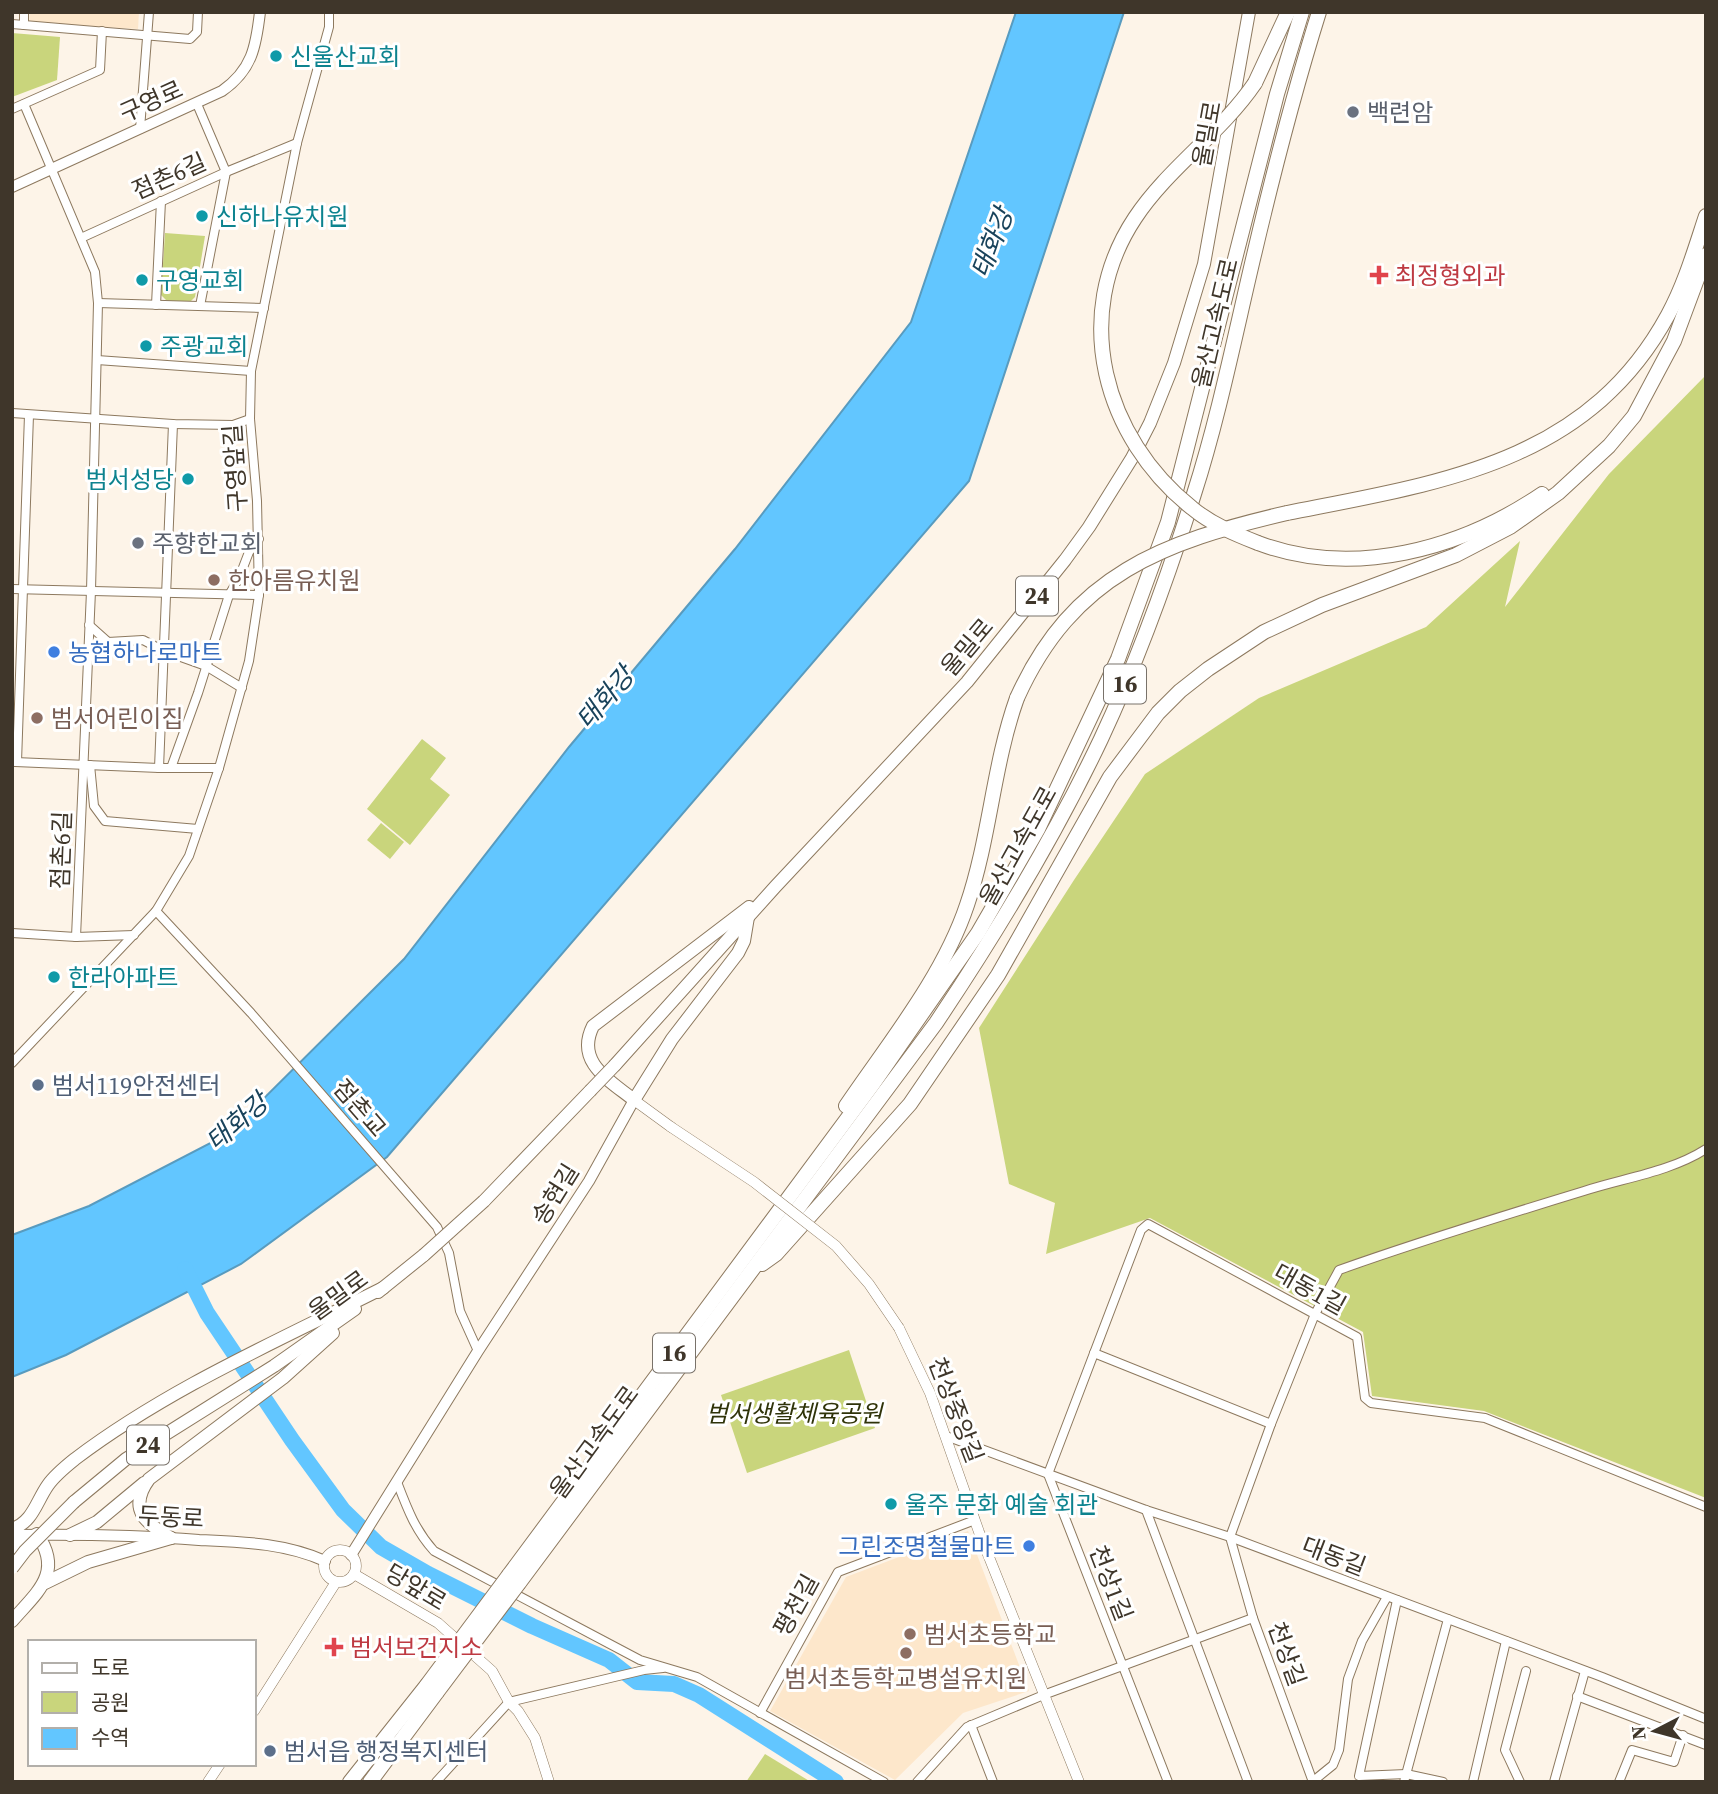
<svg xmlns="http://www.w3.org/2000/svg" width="1718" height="1794" font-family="'Source Serif 4','Noto Sans KR',serif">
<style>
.built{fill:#fde7cb}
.green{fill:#c9d57c}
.water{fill:#62c6ff;stroke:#589bbf;stroke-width:2}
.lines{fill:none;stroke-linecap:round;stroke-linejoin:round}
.river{stroke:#62c6ff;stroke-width:16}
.minor-casing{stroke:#8d795f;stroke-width:10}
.tertiary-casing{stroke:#8d795f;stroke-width:11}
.secondary-casing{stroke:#8d795f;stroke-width:12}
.primary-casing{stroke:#8d795f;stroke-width:14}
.motorway-casing{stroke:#8d795f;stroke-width:16}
.minor{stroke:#fff;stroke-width:8}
.tertiary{stroke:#fff;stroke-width:10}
.secondary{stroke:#fff;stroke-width:10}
.primary{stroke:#fff;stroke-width:12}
.motorway{stroke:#fff;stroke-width:14}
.tertiary-bridge-casing{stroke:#8d795f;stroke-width:11;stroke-linecap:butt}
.primary-bridge-casing{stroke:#8d795f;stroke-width:14;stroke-linecap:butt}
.motorway-bridge-casing{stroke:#8d795f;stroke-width:16;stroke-linecap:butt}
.tertiary-bridge{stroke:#fff;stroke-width:10}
.primary-bridge{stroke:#fff;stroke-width:12}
.motorway-bridge{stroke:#fff;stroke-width:14}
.culture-dot{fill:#0f9aa8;stroke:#fff;stroke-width:2.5}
.worship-dot{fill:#6b7280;stroke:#fff;stroke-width:2.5}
.health-dot{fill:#e0444e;stroke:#fff;stroke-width:2.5}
.education-dot{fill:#8d6e63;stroke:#fff;stroke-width:2.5}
.shop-dot{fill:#3f7fe0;stroke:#fff;stroke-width:2.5}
.service-dot{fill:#5c6f8a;stroke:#fff;stroke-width:2.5}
.labels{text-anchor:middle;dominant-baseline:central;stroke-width:6;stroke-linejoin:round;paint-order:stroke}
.shield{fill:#fff;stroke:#79726a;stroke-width:2}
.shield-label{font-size:23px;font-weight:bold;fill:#3f362a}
.culture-label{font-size:24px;fill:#0d838f;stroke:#fff;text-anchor:start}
.street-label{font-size:24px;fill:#3f362a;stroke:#fff}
.worship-label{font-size:24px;fill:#5b616d;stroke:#fff;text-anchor:start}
.health-label{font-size:24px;fill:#be3a42;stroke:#fff;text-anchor:start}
.education-label{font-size:24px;fill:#785e54;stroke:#fff;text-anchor:start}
.shop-label{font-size:24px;fill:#366cbe;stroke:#fff;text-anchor:start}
.service-label{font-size:24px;fill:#4e5e75;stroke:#fff;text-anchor:start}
.park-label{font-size:24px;font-style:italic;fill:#2f3309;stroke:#fff}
.water-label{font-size:26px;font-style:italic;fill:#19435b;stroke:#fff}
</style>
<rect width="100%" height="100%" fill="#fdf4e8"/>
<g class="built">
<path d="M30 12H139L138 29 29 23Z"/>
<path d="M968 1531 1029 1691 963 1713 895 1780 770 1711 846 1577Z"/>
</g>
<g class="green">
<path d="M12 33 60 37 57 80 12 97Z"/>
<path d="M165 233 205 236 195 297 189 303 167 301 161 295Z"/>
<path d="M1706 375V1498L1484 1411 1372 1396 1363 1332 1150 1218 1046 1254 1055 1203 1009 1184 979 1028 1074 880 1145 774 1259 698 1426 627 1520 541 1505 607 1609 474Z"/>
<path d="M422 739 446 758 430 779 450 795 410 845 367 809Z"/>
<path d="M381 823 404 842 390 859 367 840Z"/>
<path d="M849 1350 875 1428 747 1473 721 1395Z"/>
<path d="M765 1754 811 1782H746Z"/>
</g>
<path class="water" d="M1016 12H1124L969 481 387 1157 241 1264 66 1355 12 1377V1235L89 1206 228 1134 404 959 569 747 735 549 911 322Z"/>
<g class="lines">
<path class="river" d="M185 1269 207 1313 292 1440 343 1510 381 1547 428 1574 532 1626 609 1660 637 1682 674 1684 699 1695 836 1782"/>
<g class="minor-casing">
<g id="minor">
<path d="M12 24 190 39 197 32 198 12"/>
<path d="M24 25V12"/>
<path d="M24 104 95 272 98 303 91 591 76 937"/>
<path d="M197 104 226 172"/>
<path d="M12 109 100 70 102 31"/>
<path d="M140 129 149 12"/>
<path d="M81 238 226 172 297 143"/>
<path d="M98 303 264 308"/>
<path d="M156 305 161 201"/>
<path d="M200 306 226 172"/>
<path d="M97 360 251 371"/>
<path d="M12 413 173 424 233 425 250 419"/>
<path d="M12 589 259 595"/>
<path d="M89 625 108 642 143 640 164 651 206 666 242 688"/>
<path d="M15 762 159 768H219"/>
<path d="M17 762 29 415"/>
<path d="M90 765 94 806 105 821 198 829"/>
<path d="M159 768 173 424"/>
<path d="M171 768 198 693 229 595 239 578 249 552 259 539"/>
<path d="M156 911 251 1013 437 1227 449 1253 460 1311 478 1351"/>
<path d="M12 933 76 937 134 935"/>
<path d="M12 1063 156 911 189 856 219 768 249 661 259 595 257 501 250 419 251 371 297 143 329 27V12"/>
<path d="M1094 1353 1271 1424"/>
<path d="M946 1436 1146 1510 1230 1537 1602 1677 1706 1719"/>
<path d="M397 1482C407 1508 415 1530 434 1551L640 1660 697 1677 884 1782"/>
<path d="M1146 1510 1248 1782"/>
<path d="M1397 1600 1359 1776 1406 1774 1443 1782"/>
<path d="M1577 1696 1706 1745"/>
<path d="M760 1713 838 1572 975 1520"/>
<path d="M971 1725 993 1782"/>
<path d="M436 1782 509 1702 644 1670 663 1668"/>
<path d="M917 1782 967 1727 1046 1694 1253 1618"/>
<path d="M1168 1782 1048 1474 1141 1230 1148 1224 1357 1337 1365 1398 1371 1403 1485 1418 1706 1507"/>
<path d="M1312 1782 1333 1765 1339 1750 1348 1679 1362 1641 1387 1597"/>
<path d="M1313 1782 1253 1618 1230 1537 1271 1424 1315 1314 1339 1270C1420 1241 1502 1216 1584 1191 1624 1178 1670 1172 1706 1149"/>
<path d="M1404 1782 1448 1619"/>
<path d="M1473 1782 1506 1641"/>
<path d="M1520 1782 1505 1750 1526 1671"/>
<path d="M1554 1782 1585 1671"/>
<path d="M1619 1782 1632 1750 1674 1762 1683 1735"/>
</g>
</g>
<g class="tertiary-casing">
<g id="tertiary">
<path d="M634 1100 671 1127"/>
<path d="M899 1328 930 1393 979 1532 1079 1782"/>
<circle cx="340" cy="1566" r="16"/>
<path d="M354 1574 438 1623 492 1671 509 1702 518 1711 535 1738 549 1782"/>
<path d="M254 1711 336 1582"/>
<path d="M208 1782 220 1764"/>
</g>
</g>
<g class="secondary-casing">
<g id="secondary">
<path d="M12 187 222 91C252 70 256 47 260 12"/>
<path d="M12 1535C75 1534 137 1535 199 1540 243 1542 285 1543 325 1561"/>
<path d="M351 1555 478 1351 589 1181 634 1100"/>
</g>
</g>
<g class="primary-casing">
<g id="primary">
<path d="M748 917 744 941 738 953 672 1039 634 1100C609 1080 575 1062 593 1026L749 907"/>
<path d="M615 1065 775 887 967 682 1065 560 1089 527 1132 458 1150 423 1174 363 1204 264 1249 12"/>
<path d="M484 1201 590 1091"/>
<path d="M378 1292 424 1255"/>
<path d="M74 1502 126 1459 274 1366 355 1309"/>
<path d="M12 1529C33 1522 36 1502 48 1485 55 1475 65 1467 75 1459 169 1388 278 1341 383 1288"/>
<path d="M70 1535 97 1522 144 1483"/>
<path d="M171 1538C146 1524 127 1509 149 1479L283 1378 333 1333"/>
<path d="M12 1548 37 1534C64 1573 37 1592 12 1621"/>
<path d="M45 1583 88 1562 171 1538"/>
</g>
</g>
<g class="motorway-casing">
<g id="motorway">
<path d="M1255 83 1288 12"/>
<path d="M1287 513C1438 483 1587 464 1668 315 1685 284 1695 249 1706 216"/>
<path d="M1258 543C1353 579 1461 549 1542 494"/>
<path d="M846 1106C888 1044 943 977 967 905 990 838 993 765 1017 698"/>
<path d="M762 1264 776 1254 910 1104 998 975 1110 777 1158 713 1180 691 1208 669 1264 632 1322 605 1456 555 1510 527 1558 493 1609 446 1634 416 1674 341 1706 255"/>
<path d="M509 1575 873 1084 978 933 1038 829 1118 659 1168 522 1277 94 1302 12"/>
<path d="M519 1583 936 1023C997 932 1054 838 1101 739 1138 660 1168 577 1194 494 1219 416 1235 335 1254 255 1273 174 1294 92 1319 12"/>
<path d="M350 1782 427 1685"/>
<path d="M370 1782 437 1692"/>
</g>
</g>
<use href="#minor" class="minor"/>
<use href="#tertiary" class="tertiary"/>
<use href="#secondary" class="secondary"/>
<use href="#primary" class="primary"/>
<use href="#motorway" class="motorway"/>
<g class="tertiary-bridge-casing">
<path id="tertiary-bridge" d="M671 1127 754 1182 836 1246 869 1284 899 1328"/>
</g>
<g class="primary-bridge-casing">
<g id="primary-bridge">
<path d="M590 1091 615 1065"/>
<path d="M424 1255 484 1201"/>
<path d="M12 1568 25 1551 74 1502"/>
</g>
</g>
<g class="motorway-bridge-casing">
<g id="motorway-bridge">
<path d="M1255 83C1221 133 1168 168 1135 218 1070 316 1104 438 1192 508 1211 524 1235 534 1258 543"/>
<path d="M1017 698C1073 574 1163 542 1287 513"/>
<path d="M427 1685 509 1575"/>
<path d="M437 1692 519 1583"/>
</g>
</g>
<use href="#tertiary-bridge" class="tertiary-bridge"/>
<use href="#primary-bridge" class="primary-bridge"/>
<use href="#motorway-bridge" class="motorway-bridge"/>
</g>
<g class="culture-dot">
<circle cx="276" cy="56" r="7"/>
<circle cx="202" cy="216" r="7"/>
<circle cx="142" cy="280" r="7"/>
<circle cx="146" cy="346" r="7"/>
<circle cx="188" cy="479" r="7"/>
<circle cx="54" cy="977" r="7"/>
<circle cx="891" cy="1504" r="7"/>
</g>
<g class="worship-dot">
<circle cx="1353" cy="112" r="7"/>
<circle cx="138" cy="543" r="7"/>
</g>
<g class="health-dot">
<path d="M1375.5 264.5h7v7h7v7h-7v7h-7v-7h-7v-7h7z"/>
<path d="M330.5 1636.5h7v7h7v7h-7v7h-7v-7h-7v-7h7z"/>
</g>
<g class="education-dot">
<circle cx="214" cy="580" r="7"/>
<circle cx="37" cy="718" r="7"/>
<circle cx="910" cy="1634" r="7"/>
<circle cx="906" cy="1653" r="7"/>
</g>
<g class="shop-dot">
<circle cx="54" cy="652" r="7"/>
<circle cx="1029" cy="1546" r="7"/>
</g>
<g class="service-dot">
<circle cx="38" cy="1085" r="7"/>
<circle cx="270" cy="1751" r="7"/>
</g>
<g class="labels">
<g class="shield">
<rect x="1016" y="576.5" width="42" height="39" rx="5"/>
<rect x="1104" y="664.5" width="42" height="39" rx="5"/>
<rect x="653" y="1333.5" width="42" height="39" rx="5"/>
<rect x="127" y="1425.5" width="42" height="39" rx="5"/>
</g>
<g class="shield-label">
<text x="1037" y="596">24</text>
<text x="1125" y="684">16</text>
<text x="674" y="1353">16</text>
<text x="148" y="1445">24</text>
</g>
<g class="culture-label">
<text x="290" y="56">신울산교회</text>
<text x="216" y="216">신하나유치원</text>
<text x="156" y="280">구영교회</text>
<text x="160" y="346">주광교회</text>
<text x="174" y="479" text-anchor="end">범서성당</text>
<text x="68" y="977">한라아파트</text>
<text x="905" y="1504">울주 문화 예술 회관</text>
</g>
<g class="street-label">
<text transform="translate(151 101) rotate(-24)">구영로</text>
<text transform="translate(1207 134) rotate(-80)">울밀로</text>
<text transform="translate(169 176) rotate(-24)">점촌6길</text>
<text transform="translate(1215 323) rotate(-77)">울산고속도로</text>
<text transform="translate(235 468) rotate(-94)">구영앞길</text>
<text transform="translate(967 647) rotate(-50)">울밀로</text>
<text transform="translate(1018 846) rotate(-61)">울산고속도로</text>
<text transform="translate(61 850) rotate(-88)">점촌6길</text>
<text transform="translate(360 1108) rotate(49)">점촌교</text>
<text transform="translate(555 1194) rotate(-58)">송현길</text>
<text transform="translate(1310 1289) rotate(29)">대동1길</text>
<text transform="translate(338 1295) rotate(-36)">울밀로</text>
<text transform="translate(956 1410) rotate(69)">천상중앙길</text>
<text transform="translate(594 1442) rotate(-54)">울산고속도로</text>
<text transform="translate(171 1517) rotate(3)">두동로</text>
<text transform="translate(1334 1556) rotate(21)">대동길</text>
<text transform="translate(1111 1583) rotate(69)">천상1길</text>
<text transform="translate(416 1587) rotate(31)">당앞로</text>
<text transform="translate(796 1605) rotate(-61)">평천길</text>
<text transform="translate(1287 1654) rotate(70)">천상길</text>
</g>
<g class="worship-label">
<text x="1367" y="112">백련암</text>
<text x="152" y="543">주향한교회</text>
</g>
<g class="health-label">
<text x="1395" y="275">최정형외과</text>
<text x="350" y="1647">범서보건지소</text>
</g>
<g class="education-label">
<text x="228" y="580">한아름유치원</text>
<text x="51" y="718">범서어린이집</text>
<text x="924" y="1634">범서초등학교</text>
<text x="906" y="1678" text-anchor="middle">범서초등학교병설유치원</text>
</g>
<g class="shop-label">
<text x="68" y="652">농협하나로마트</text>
<text x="1015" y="1546" text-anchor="end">그린조명철물마트</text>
</g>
<g class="service-label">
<text x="52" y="1085">범서119안전센터</text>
<text x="284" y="1751">범서읍 행정복지센터</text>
</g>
<g class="park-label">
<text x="794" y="1413">범서생활체육공원</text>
</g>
<g class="water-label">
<text transform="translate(992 243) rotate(-69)">태화강</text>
<text transform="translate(605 698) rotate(-49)">태화강</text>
<text transform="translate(237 1122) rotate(-41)">태화강</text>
</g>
</g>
<rect width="1718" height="1794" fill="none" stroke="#3f362a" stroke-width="28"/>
<rect x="28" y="1640" width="228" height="126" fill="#ffffff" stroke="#b2afaa" stroke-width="2"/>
<rect x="42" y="1663" width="35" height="10" fill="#ffffff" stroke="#b2afaa" stroke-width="2"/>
<text x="91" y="1675" font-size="21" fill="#3f362a">도로</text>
<rect x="42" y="1692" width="35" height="21" fill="#c9d57c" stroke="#b2afaa" stroke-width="2"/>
<text x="91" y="1710" font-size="21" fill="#3f362a">공원</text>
<rect x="42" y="1728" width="35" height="21" fill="#62c6ff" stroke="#b2afaa" stroke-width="2"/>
<text x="91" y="1745" font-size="21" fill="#3f362a">수역</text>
<g transform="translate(1655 1731) rotate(264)" stroke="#ffffff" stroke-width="5" paint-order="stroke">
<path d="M0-5L12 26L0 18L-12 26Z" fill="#3f362a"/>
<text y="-10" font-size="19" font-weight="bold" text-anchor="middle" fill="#3f362a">N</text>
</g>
</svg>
